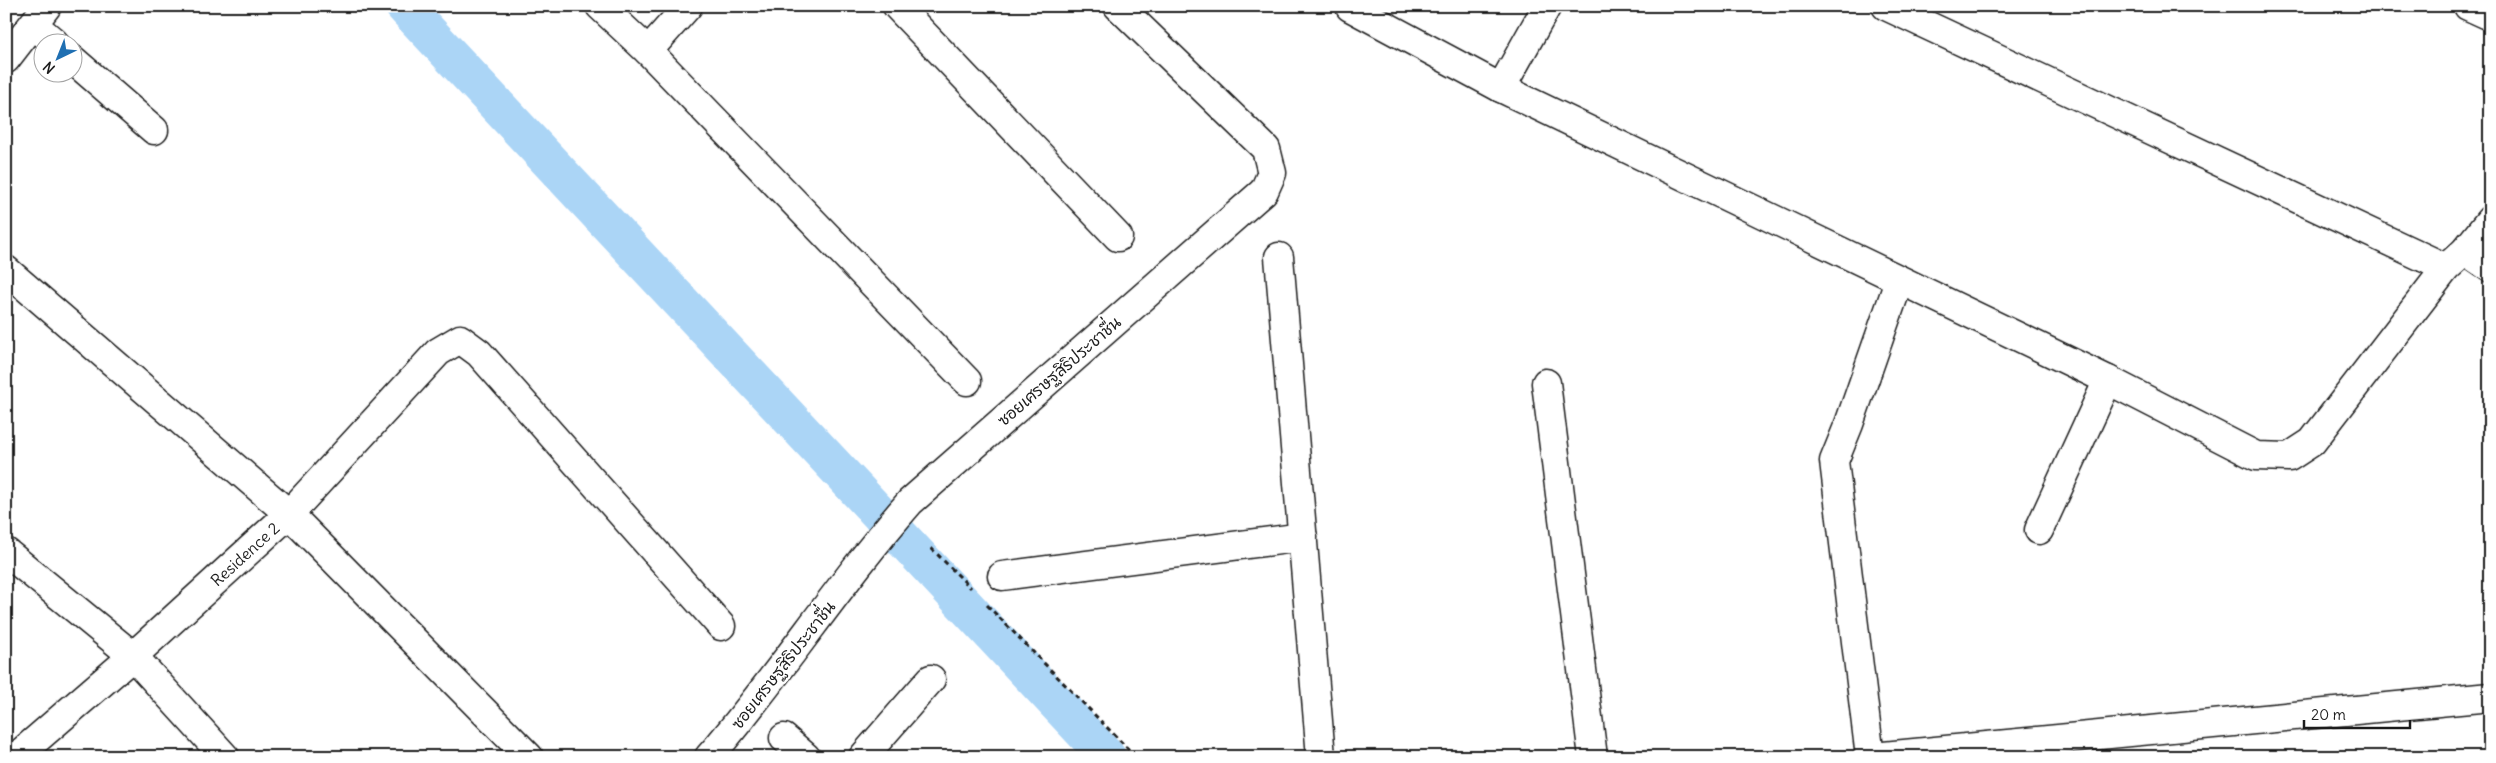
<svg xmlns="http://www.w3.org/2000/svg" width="2496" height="763" font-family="Delius,'Playpen Sans Thai',sans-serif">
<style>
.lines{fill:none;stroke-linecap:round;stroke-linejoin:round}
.canal{stroke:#abd5f6;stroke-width:38}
.minor-casing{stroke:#1c1c1c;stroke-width:31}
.path{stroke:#1c1c1c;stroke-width:3;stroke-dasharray:5 4;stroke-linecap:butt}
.minor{stroke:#fff;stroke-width:28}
.labels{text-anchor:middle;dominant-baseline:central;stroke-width:4.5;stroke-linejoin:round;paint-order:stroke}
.street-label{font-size:16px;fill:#1c1c1c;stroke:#fff}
</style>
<rect width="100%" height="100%" fill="#fff"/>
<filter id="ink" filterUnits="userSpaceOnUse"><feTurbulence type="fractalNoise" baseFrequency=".02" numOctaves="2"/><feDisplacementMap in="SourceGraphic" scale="10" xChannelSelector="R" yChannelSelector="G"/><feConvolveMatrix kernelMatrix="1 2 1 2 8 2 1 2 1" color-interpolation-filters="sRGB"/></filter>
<g filter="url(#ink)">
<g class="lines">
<path class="canal" d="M404 6 1107 757"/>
<g class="minor-casing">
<g id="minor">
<path d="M600 6 648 51"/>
<path d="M688 6 648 51 967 381"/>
<path d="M897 6 1118 237"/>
<path d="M1886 6 2446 268"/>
<path d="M2468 6 2490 16"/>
<path d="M1350 7 1501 88 2108 380 2256 456 2289 457 2312 442 2446 268 2465 251 2490 220"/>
<path d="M34 25 54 42"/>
<path d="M6 59 47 6"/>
<path d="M72 59 154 130"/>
<path d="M1501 88 1547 6"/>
<path d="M2465 251 2490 268"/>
<path d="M1279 257 1321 757"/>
<path d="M6 270 289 514 529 757"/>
<path d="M1546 383 1593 757"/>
<path d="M2039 530 2108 380"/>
<path d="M6 552 133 656 225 757"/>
<path d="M1002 576 1303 537"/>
<path d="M784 738 806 757"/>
<path id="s1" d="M16 757 133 656 289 514 438 352 460 339 479 353 721 626"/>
<path d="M709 757C780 675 839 583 910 502L1264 191 1272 173 1266 149 1118 6"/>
<path d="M863 757 931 679"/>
<path d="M1870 757 1834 461 1849 424 1899 281"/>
<path d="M1873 757 2490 697"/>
</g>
</g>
<g class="path">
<path d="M931 548 971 588"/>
<path d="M987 605 1136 757"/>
</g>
<use href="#minor" class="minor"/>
</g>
</g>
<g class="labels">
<g class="street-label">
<text transform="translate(1059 371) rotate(-41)">ซอยเศรษฐสิริประชาชื่น</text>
<text stroke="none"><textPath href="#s1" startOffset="306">Residence 2</textPath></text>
<text transform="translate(783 665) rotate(-52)">ซอยเศรษฐสิริประชาชื่น</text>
</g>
</g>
<rect width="2496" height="763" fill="none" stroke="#fff" stroke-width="25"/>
<rect x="12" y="12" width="2471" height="738" fill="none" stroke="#1c1c1c" stroke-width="2" filter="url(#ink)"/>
<g transform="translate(58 58) rotate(223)"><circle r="24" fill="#ffffff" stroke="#a4a4a4"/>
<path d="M0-4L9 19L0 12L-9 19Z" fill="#1f6fb2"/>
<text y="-8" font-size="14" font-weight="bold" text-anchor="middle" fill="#1c1c1c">N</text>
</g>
<path d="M2304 720v8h106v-8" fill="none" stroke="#1c1c1c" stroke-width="2.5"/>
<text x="2311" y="720" font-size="15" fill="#1c1c1c" stroke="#ffffff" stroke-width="4" paint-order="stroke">20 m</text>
</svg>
